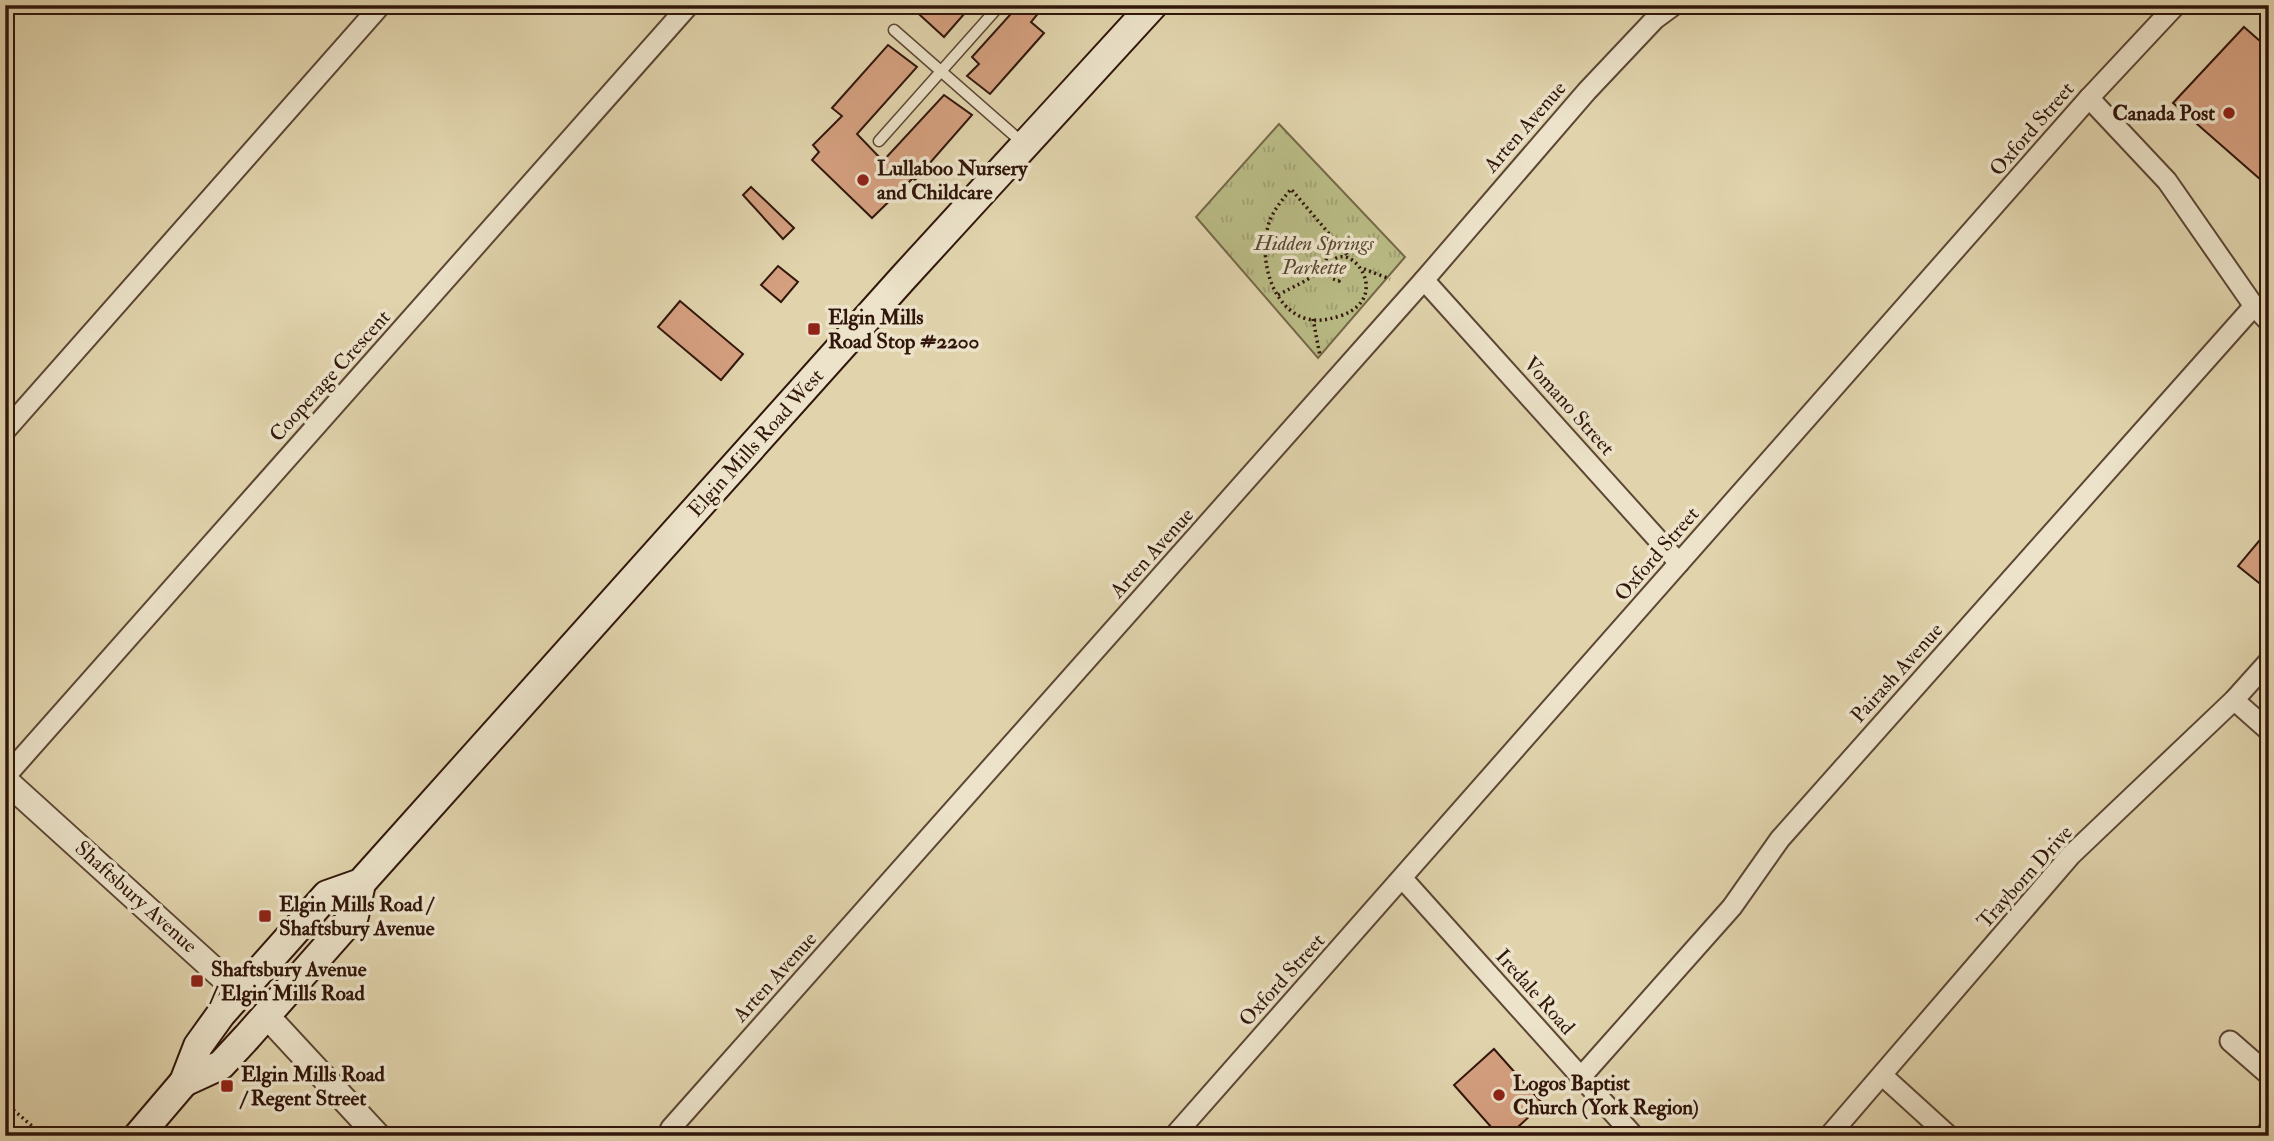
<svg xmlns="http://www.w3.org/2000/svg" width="2274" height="1141" font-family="'IM FELL Double Pica',serif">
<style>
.park{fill:url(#park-tufts);stroke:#756848;stroke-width:2}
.building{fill:#d5a080;stroke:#31160b;stroke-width:2}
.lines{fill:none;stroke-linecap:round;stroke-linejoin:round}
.service-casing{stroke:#5d4634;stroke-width:13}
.minor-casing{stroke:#5d4634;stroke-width:23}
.tertiary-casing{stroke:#5d4634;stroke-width:28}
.secondary-casing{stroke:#31160b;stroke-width:32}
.path{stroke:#31160b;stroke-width:3.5;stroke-dasharray:2 3.5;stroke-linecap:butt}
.service{stroke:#ece3ca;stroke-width:10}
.minor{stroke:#ece3ca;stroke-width:19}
.tertiary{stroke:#ece3ca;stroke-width:24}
.secondary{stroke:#ece3ca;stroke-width:28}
.poi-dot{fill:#8f2418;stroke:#ece3ca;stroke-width:2.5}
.labels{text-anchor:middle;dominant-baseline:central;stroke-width:7;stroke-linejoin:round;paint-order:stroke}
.poi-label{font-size:21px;font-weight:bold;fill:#31160b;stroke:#ece3ca;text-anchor:start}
.street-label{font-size:21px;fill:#31160b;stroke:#ece3ca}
.park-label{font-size:21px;font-style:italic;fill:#5a4830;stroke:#ece3ca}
</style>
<defs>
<pattern id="park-tufts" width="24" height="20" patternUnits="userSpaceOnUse" patternTransform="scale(1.75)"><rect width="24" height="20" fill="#b9bb85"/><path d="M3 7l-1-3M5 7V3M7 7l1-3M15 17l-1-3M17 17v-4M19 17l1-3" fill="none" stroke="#a0a072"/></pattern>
</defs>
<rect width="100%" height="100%" fill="#e1d4ad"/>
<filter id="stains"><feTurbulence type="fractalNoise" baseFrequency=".00286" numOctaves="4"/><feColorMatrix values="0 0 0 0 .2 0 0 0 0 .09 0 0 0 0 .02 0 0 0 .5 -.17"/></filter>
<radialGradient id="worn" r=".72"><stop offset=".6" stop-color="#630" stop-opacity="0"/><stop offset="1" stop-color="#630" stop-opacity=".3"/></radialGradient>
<path class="park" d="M1279 124 1405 257 1318 358 1196 217Z"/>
<g class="building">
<path d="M909 5H972L944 37Z"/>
<path d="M1019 5H1045L1031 22 1044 33 990 94 967 76 979 64 972 57Z"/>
<path d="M2244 27 2269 49V187L2173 103Z"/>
<path d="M888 45 917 67 857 134 883 161 944 95 972 115 915 180 913 178 872 218 812 160 819 152 813 145 842 116 832 108Z"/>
<path d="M751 187 794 228 783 239 743 195Z"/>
<path d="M778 266 798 282 781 302 761 285Z"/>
<path d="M680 301 743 354 721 380 658 327Z"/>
<path d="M2269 529V591L2238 566Z"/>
<path d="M1494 1049 1543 1104 1508 1136H1499L1454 1085Z"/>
</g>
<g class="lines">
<g class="service-casing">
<g id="service">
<path d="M894 30 1024 144"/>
<path d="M879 141 1000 5"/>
</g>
</g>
<g class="minor-casing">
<g id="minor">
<path d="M2089 98 2167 181 2254 306 2269 322"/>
<path d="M1424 280 1679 563"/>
<path d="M5 431 381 5"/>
<path d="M2234 700 2269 731"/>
<path d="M5 777 689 5"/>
<path d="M1403 879 1634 1136"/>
<path d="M2230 1041 2269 1075"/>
<path d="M1883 1076 1949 1136"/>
<path d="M1581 1077 1732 907 1780 839 2254 306"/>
<path d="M667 1136 671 1128 1424 280 1587 91 1655 19 1674 5"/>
<path d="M1174 1136 2089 98 2176 5"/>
<path d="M1829 1136 2071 855 2234 700 2269 661"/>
<path d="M2264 1136 2269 1130"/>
</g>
</g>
<g class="tertiary-casing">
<g id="tertiary">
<path d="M5 780 240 993"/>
<path d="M266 1015 378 1136"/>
</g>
</g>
<g class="secondary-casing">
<g id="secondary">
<path d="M184 1082 221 1065 247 1037 354 916 361 883"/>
<path d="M138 1136 184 1082 198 1046 221 1014 327 895 361 883 903 278 1153 5"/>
</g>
</g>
<g class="path">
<path d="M1364 269 1390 279"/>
<path d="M1337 272 1342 276 1339 281 1331 278 1327 272C1340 226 1400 296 1340 316 1327 320 1317 322 1304 318 1268 305 1258 251 1270 220 1275 208 1283 199 1291 189L1349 257"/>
<path d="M1278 295C1311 277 1322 278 1334 239"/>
<path d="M1313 319 1320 356"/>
<path d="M5 1103 44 1136"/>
</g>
<use href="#service" class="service"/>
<use href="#minor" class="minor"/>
<use href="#tertiary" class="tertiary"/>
<use href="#secondary" class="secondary"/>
</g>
<g class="poi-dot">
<circle cx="2229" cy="113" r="7"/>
<circle cx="863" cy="180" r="7"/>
<rect x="807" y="322" width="14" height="14" rx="3.5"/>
<rect x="258" y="909" width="14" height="14" rx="3.5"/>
<rect x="190" y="974" width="14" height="14" rx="3.5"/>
<rect x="220" y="1079" width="14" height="14" rx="3.5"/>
<circle cx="1499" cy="1095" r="7"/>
</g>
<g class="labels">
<g class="poi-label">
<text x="2215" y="113" text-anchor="end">Canada Post</text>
<text x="877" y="168">Lullaboo Nursery<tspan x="877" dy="24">and Childcare</tspan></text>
<text x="828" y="317">Elgin Mills<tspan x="828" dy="24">Road Stop #2200</tspan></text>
<text x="279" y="904">Elgin Mills Road /<tspan x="279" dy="24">Shaftsbury Avenue</tspan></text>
<text x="211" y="969">Shaftsbury Avenue<tspan x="211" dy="24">/ Elgin Mills Road</tspan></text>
<text x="241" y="1074">Elgin Mills Road<tspan x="241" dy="24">/ Regent Street</tspan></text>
<text x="1513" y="1083">Logos Baptist<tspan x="1513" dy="24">Church (York Region)</tspan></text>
</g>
<g class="street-label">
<text transform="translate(1525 127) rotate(-49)">Arten Avenue</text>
<text transform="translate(2032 129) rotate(-49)">Oxford Street</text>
<text transform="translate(330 376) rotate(-48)">Cooperage Crescent</text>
<text transform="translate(1569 406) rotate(48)">Vomano Street</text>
<text transform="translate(756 443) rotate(-48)">Elgin Mills Road West</text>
<text transform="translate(1152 553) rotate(-48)">Arten Avenue</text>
<text transform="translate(1657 554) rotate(-49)">Oxford Street</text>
<text transform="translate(1897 673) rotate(-48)">Pairash Avenue</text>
<text transform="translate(2025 877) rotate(-48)">Trayborn Drive</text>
<text transform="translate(136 897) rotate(42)">Shaftsbury Avenue</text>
<text transform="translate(775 977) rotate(-48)">Arten Avenue</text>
<text transform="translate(1282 980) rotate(-48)">Oxford Street</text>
<text transform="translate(1535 992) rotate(48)">Iredale Road</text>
</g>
<g class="park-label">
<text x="1314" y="243">Hidden Springs<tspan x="1314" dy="24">Parkette</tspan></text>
</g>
</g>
<rect width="2274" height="1141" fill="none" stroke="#e1d4ad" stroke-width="28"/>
<rect x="7" y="7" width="2260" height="1127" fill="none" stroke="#31160b" stroke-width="3.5"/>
<rect x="14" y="14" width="2246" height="1113" fill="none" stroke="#31160b" stroke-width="2"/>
<rect width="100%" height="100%" filter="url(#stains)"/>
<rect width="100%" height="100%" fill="url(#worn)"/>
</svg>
